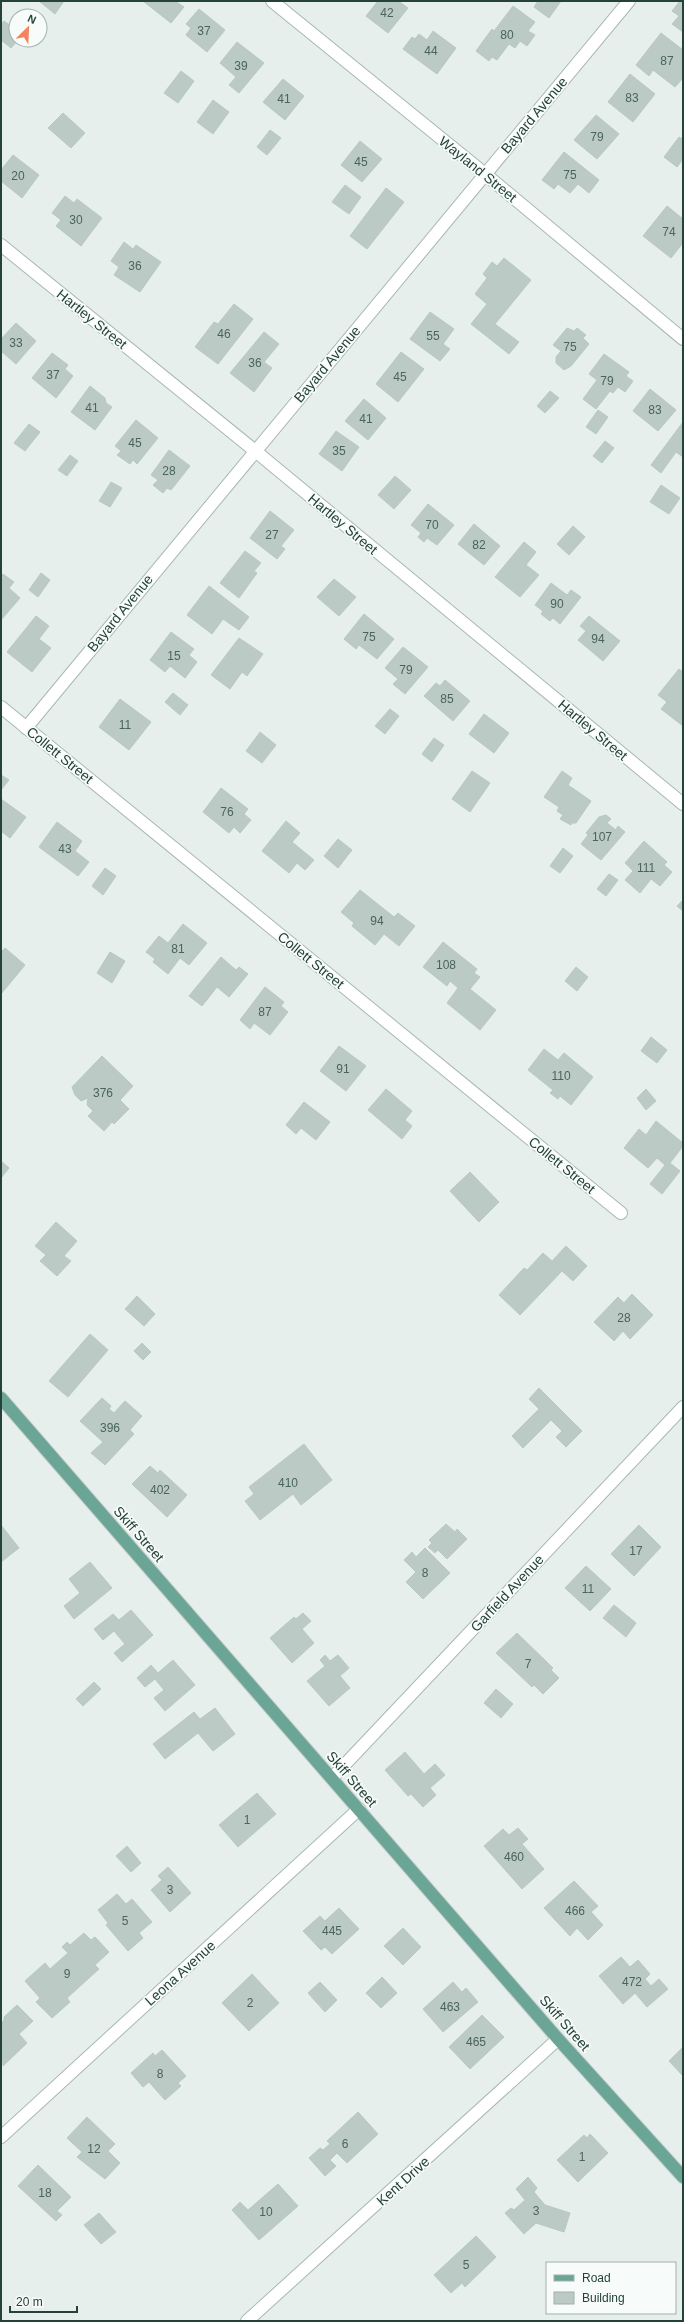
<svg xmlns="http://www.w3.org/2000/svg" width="684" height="2322" font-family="Helvetica,sans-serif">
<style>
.building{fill:#bbcac4;stroke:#b8c9c2}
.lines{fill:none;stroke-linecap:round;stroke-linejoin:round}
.minor-casing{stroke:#a8b8b2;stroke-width:14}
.major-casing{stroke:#c2cac8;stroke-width:14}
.minor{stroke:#fff;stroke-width:12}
.major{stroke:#6aa596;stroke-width:12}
.labels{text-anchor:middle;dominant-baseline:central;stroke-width:3.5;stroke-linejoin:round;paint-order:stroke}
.number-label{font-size:12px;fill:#4a645c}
.street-label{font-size:14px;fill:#24423a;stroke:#f7fbf9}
</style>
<rect width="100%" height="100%" fill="#e6efeb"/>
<g class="building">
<path d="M39 1H64L55 14Z"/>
<path d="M143 1H175L184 7 171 23Z"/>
<path d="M378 1H398L408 8 388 33 366 16Z"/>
<path d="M538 1H561L549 18 534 7Z"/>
<path d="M680 1 683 4V32L672 24 679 16 672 11Z"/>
<path d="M513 6 535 22 528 31 535 35 527 46 520 41 515 48 509 44 497 60 492 57 489 61 476 51 492 29 494 31Z"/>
<path d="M199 9 225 30 207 52 186 35 191 28 186 24Z"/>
<path d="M4 21 16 30V40H18L11 48 1 40V25Z"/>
<path d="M433 31 456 48 437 74 403 49 412 37 415 39 419 34 427 40Z"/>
<path d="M661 33 683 50V78L675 87 653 70 649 76 636 65Z"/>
<path d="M237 42 264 63 239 93 229 85 236 77 220 63Z"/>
<path d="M181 71 194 81 178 103 164 93Z"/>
<path d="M630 74 655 94 633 122 608 102Z"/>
<path d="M283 79 304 96 285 120 263 102Z"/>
<path d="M213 100 229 112 213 134 197 122Z"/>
<path d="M63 113 85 133 71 148 48 128Z"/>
<path d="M596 115 619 134 597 159 574 140Z"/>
<path d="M270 130 281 138 267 155 257 147Z"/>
<path d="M679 137 683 139V159L677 167 664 157Z"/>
<path d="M360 141 382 159 362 182 341 165Z"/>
<path d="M564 152 599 180 589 193 578 184 570 193 558 184 554 189 542 180Z"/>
<path d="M13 155 39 175 22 198 1 181V170Z"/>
<path d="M345 185 361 197 349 214 332 202Z"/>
<path d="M386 188 404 202 367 249 350 236Z"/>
<path d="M65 196 74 203 77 199 102 218 81 246 56 226 61 220 52 213Z"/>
<path d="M667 206 683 219V243L671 258 643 236Z"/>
<path d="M124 242 133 249 136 245 161 262 140 292 114 275 119 267 111 261Z"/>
<path d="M504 258 531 280 495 324 519 342 509 354 471 324 487 304 475 294 487 278 483 274 492 262 497 266Z"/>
<path d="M234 304 253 319 218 364 195 347 214 322 218 324Z"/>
<path d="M430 312 454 329 443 344 450 349 440 361 410 339Z"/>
<path d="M16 323 36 341 16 364 1 351V339Z"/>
<path d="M567 328 574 331 577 328 586 335 583 338 589 344 571 366 564 370 556 363V357L561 351 553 345Z"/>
<path d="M264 332 279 344 264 362 272 368 254 392 230 373Z"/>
<path d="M401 352 424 369 398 402 376 384Z"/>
<path d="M52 353 68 365 65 369 73 376 56 398 32 378Z"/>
<path d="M604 354 629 372 626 376 633 381 625 392 618 387 613 393 610 391 596 409 583 399 597 380 589 374Z"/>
<path d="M90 386 105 398 106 403 112 407 95 430 71 412Z"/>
<path d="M650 389 676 410 658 431 633 411Z"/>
<path d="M550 391 559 398 545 413 537 406Z"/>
<path d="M364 399 386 418 368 440 345 421Z"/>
<path d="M598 410 608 417 596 434 586 427Z"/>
<path d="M136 420 158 438 137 464 133 460 130 464 117 455 121 451 115 446Z"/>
<path d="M683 422V457L676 452 661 473 651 465Z"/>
<path d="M29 424 40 432 25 451 14 443Z"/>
<path d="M336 431 359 447 342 471 319 454Z"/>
<path d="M605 441 614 448 602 463 593 456Z"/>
<path d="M169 450 190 466 171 490 167 488 163 493 153 485 158 480 151 475Z"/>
<path d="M70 455 78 461 67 476 58 470Z"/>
<path d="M395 476 411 490 394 509 378 495Z"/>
<path d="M111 482 122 488 110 507 99 501Z"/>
<path d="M661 485 680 498 669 514 650 502Z"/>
<path d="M428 504 454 525 437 545 427 538 424 542 418 537 421 533 411 525Z"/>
<path d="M270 511 294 530 281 546 285 549 277 559 250 538Z"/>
<path d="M474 524 500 546 484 565 458 544Z"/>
<path d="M573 526 585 537 569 555 557 544Z"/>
<path d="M524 542 536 552 526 565 539 575 520 597 495 577Z"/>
<path d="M245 551 261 563 254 571 257 573 239 598 220 583Z"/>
<path d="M41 573 50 580 38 597 29 590Z"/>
<path d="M3 574 14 582 9 588 20 598 1 620V576Z"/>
<path d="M334 579 356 597 339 616 317 597Z"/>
<path d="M551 583 567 595 571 590 581 597 560 624 553 618 550 621 541 614 543 611 535 605Z"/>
<path d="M209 586 249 617 239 630 223 619 212 634 187 615Z"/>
<path d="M364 614 394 639 377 659 359 645 356 649 344 639Z"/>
<path d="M36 616 49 626 39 639 51 648 32 672 7 652Z"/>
<path d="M589 616 620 641 603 661 578 640 586 631 580 626Z"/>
<path d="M171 632 194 649 189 655 197 662 185 678 170 666 165 672 150 660Z"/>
<path d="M239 638 263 654 247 676 242 672 230 689 211 675Z"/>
<path d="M403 647 428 667 405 694 393 684 398 679 385 668Z"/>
<path d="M679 669 683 672V726L661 709 667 702 658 695Z"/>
<path d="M445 680 470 701 453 721 424 696 436 683 440 686Z"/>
<path d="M173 693 188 705 180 715 165 702Z"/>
<path d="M120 699 151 722 129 750 99 727Z"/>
<path d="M390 709 399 716 385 734 375 726Z"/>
<path d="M484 714 509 733 494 753 469 734Z"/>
<path d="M260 732 276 745 262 763 246 751Z"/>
<path d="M434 738 444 745 432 762 422 754Z"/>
<path d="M472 771 490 783 470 812 452 799Z"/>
<path d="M562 771 572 778 568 785 591 801 576 823H572L571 825 560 819 563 815 557 811 559 807 544 797Z"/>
<path d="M1 775 9 780 1 790Z"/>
<path d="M221 788 248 809 244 814 251 820 240 833 234 827 229 833 203 812Z"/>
<path d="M1 799 26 817 10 838 1 831Z"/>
<path d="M606 815 611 819 607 823 616 830 618 826 625 832 601 860 581 844 588 835 586 833 599 817Z"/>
<path d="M286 821 300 833 292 842 314 860 305 870 297 863 289 873 262 851Z"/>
<path d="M57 822 82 841 75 851 89 862 78 876 39 847Z"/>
<path d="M338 839 352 850 338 868 324 856Z"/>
<path d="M644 841 667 862 664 865 672 872 660 886 651 879 640 893 625 880 633 871 625 863Z"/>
<path d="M563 848 573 856 560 873 550 866Z"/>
<path d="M105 868 116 876 103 895 92 886Z"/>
<path d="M609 874 618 880 606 896 597 889Z"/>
<path d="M360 890 394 917 398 913 415 926 399 946 384 934 375 945 352 926 354 923 341 912Z"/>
<path d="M683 900V911L677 906Z"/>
<path d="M183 924 207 943 189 965 180 958 168 974 153 962 155 959 146 952 159 936 168 943Z"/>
<path d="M443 942 477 969 474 973 480 977 470 989 496 1010 480 1030 447 1003 458 988 450 981 447 986 423 967Z"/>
<path d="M5 948 25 965 1 994V952Z"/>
<path d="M110 952 125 961 112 983 97 973Z"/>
<path d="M221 957 236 970 239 967 248 974 229 997 217 987 202 1006 189 996Z"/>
<path d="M576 967 588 977 577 991 565 981Z"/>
<path d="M265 987 284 1002 281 1006 288 1012 270 1035 254 1023 250 1029 240 1020Z"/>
<path d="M651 1037 667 1050 657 1063 641 1051Z"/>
<path d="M339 1046 366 1066 346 1091 320 1071Z"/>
<path d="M544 1049 558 1060 564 1053 593 1077 571 1105 560 1096 558 1099 550 1093 553 1090 528 1070Z"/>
<path d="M102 1056 133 1086 120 1100 129 1109 114 1124 112 1122 104 1131 88 1116 93 1111 87 1105 88 1098 81 1101 75 1095 72 1087Z"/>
<path d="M386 1089 412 1111 405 1120 412 1126 402 1139 368 1110Z"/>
<path d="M646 1089 656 1101 646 1110 637 1098Z"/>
<path d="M304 1102 330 1122 316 1140 301 1128 296 1134 286 1125Z"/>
<path d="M656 1121 683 1143V1146L670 1163 680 1171 662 1194 650 1184 665 1165 657 1158 648 1168 624 1148 639 1129 646 1135Z"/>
<path d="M1 1161 9 1168 1 1178Z"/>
<path d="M470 1172 499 1202 479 1222 450 1191Z"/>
<path d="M56 1222 77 1241 64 1256 71 1261 57 1276 40 1261 46 1255 35 1246Z"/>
<path d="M566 1246 587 1266 573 1281 562 1271 520 1315 499 1295 524 1268 527 1270 543 1253 552 1261Z"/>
<path d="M632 1294 653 1315 630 1339 623 1331 614 1341 594 1322 618 1297 624 1303Z"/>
<path d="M137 1296 155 1314 144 1326 125 1309Z"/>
<path d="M90 1334 108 1350 68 1397 49 1381Z"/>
<path d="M142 1343 151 1352 143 1360 134 1351Z"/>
<path d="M539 1388 582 1431 566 1447 556 1437 562 1431 551 1420 523 1448 512 1436 539 1409 529 1399Z"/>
<path d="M102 1398 111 1406 109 1409 114 1413 125 1401 142 1416 130 1430 134 1434 105 1465 91 1453 103 1442 80 1421Z"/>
<path d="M304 1444 332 1480 301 1505 293 1494 260 1520 245 1501 254 1494 249 1487Z"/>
<path d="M150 1466 158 1473 160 1470 187 1495 167 1517 132 1484Z"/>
<path d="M446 1524 455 1532 457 1529 467 1539 447 1559 438 1550 435 1553 428 1547 432 1543 429 1540Z"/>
<path d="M1 1525 19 1548 1 1562Z"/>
<path d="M639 1525 661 1547 634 1576 611 1554Z"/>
<path d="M425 1548 450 1573 423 1599 406 1582 416 1572 404 1560 412 1552 416 1557Z"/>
<path d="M90 1562 112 1588 74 1619 64 1606 80 1593 69 1579Z"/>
<path d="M586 1566 611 1589 590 1611 565 1588Z"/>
<path d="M614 1605 636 1623 626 1637 603 1618Z"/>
<path d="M131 1610 153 1635 122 1662 114 1653 125 1644 114 1631 103 1640 94 1629 113 1614 119 1620Z"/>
<path d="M303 1613 311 1621 302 1629 314 1643 292 1663 270 1638 294 1617 296 1619Z"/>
<path d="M517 1633 553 1668 551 1670 559 1678 543 1694 534 1685 532 1687 496 1653Z"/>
<path d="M325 1655 330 1661 338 1655 349 1668 340 1676 350 1688 329 1706 307 1681 325 1666 320 1660Z"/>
<path d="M173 1660 195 1685 165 1711 154 1698 164 1690 155 1679 145 1687 137 1678 151 1665 158 1673Z"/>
<path d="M94 1682 101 1689 83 1706 76 1699Z"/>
<path d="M496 1689 513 1704 501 1718 484 1703Z"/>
<path d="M215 1708 235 1734 213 1751 198 1733 165 1759 153 1744 194 1712 200 1719Z"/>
<path d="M405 1752 424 1774 435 1764 445 1775 430 1788 436 1795 423 1807 411 1794 408 1796 385 1770Z"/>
<path d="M257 1793 276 1814 238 1847 219 1825Z"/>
<path d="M518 1828 528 1839 522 1844 544 1869 522 1889 484 1846 503 1829 509 1835Z"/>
<path d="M127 1846 141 1863 131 1872 116 1856Z"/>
<path d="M168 1867 191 1893 170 1912 151 1890 162 1880 158 1876Z"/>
<path d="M574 1881 598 1906 591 1912 603 1925 588 1940 577 1928 570 1936 544 1908Z"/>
<path d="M117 1894 126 1904 132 1899 152 1922 139 1933 143 1938 128 1951 106 1925 108 1923 98 1910Z"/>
<path d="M339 1908 359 1929 332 1954 325 1947 321 1950 303 1931 320 1916 325 1921Z"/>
<path d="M403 1928 421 1947 403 1965 384 1946Z"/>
<path d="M84 1933 91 1940 95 1937 109 1952 95 1965 99 1969 67 1998 70 2002 52 2018 36 2002 40 1998 25 1981 45 1963 50 1969 68 1953 62 1947 67 1942 70 1945Z"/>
<path d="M621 1957 630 1967 638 1960 650 1974 645 1979 651 1986 659 1979 668 1989 647 2007 635 1993 623 2004 599 1976Z"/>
<path d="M252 1974 279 2003 249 2031 222 2003Z"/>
<path d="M382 1977 397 1993 381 2008 366 1993Z"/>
<path d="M320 1982 337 2000 325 2012 308 1993Z"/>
<path d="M453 1982 462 1992 466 1988 478 2002 443 2032 423 2009Z"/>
<path d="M17 2005 33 2021 19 2034 27 2043 3 2066 1 2024 4 2020V2017Z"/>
<path d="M482 2015 504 2037 470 2069 449 2047Z"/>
<path d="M682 2048 683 2049V2076L669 2061Z"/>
<path d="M162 2050 186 2076 178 2083 181 2086 165 2100 149 2082 143 2087 131 2073 153 2053 155 2056Z"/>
<path d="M358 2112 378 2134 347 2163 337 2153 330 2160 336 2166 325 2176 309 2158 320 2148 323 2150 330 2144 327 2141Z"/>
<path d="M87 2117 115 2144 108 2151 120 2163 105 2179 77 2157 82 2152 67 2138Z"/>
<path d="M590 2134 608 2153 578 2182 557 2160 584 2135 587 2138Z"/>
<path d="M38 2165 71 2197 57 2211 62 2215 56 2221 18 2186Z"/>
<path d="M528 2177 537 2188 534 2192 545 2205 570 2213 564 2232 536 2223 524 2234 505 2213 511 2208 514 2210 525 2200 516 2189Z"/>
<path d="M278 2184 298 2206 259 2240 232 2210 240 2202 248 2210Z"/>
<path d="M99 2213 116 2232 101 2244 84 2225Z"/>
<path d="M476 2236 496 2257 465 2287 462 2283 451 2293 434 2275Z"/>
</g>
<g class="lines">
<g class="minor-casing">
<g id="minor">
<path d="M272 1 485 174 683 339"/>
<path d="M1 245 254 450 683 804"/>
<path d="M1 707 621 1213"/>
<path d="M26 728 629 1"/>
<path d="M332 1778 683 1407"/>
<path d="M1 2137 359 1809"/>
<path d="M247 2321 558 2039"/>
</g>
</g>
<g class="major-casing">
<path id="major" d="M1 1398 558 2039 683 2177"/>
</g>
<use href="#minor" class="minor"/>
<use href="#major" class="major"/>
</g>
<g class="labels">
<g class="number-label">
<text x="387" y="13">42</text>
<text x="204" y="31">37</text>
<text x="507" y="35">80</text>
<text x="431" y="51">44</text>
<text x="667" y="61">87</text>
<text x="241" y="66">39</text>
<text x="632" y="98">83</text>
<text x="284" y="99">41</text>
<text x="597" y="137">79</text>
<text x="361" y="162">45</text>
<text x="570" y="175">75</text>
<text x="18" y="176">20</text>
<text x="76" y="220">30</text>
<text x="669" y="232">74</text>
<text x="135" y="266">36</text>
<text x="224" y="334">46</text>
<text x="433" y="336">55</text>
<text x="16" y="343">33</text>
<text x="570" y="347">75</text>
<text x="255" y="363">36</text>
<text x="53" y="375">37</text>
<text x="400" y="377">45</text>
<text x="607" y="381">79</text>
<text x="92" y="408">41</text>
<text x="655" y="410">83</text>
<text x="366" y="419">41</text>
<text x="135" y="443">45</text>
<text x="339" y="451">35</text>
<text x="169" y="471">28</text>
<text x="432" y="525">70</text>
<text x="272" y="535">27</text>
<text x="479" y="545">82</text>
<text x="557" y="604">90</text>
<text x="369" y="637">75</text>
<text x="598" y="639">94</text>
<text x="174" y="656">15</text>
<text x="406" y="670">79</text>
<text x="447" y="699">85</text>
<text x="125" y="725">11</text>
<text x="227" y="812">76</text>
<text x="602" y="837">107</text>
<text x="65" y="849">43</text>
<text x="646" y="868">111</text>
<text x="377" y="921">94</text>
<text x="178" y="949">81</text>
<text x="446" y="965">108</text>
<text x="265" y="1012">87</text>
<text x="343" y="1069">91</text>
<text x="561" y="1076">110</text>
<text x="103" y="1093">376</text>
<text x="624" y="1318">28</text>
<text x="110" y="1428">396</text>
<text x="288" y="1483">410</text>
<text x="160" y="1490">402</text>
<text x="636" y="1551">17</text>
<text x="425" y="1573">8</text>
<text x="588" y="1589">11</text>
<text x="528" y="1664">7</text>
<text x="247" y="1820">1</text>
<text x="514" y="1857">460</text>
<text x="170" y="1890">3</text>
<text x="575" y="1911">466</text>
<text x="125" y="1921">5</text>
<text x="332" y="1931">445</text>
<text x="67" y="1974">9</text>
<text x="632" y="1982">472</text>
<text x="250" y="2003">2</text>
<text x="450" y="2007">463</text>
<text x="476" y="2042">465</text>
<text x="160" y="2074">8</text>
<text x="345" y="2144">6</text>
<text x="94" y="2149">12</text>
<text x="582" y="2157">1</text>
<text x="45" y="2193">18</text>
<text x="536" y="2211">3</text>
<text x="266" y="2212">10</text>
<text x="466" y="2265">5</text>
</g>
<g class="street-label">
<text transform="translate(534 115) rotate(-50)">Bayard Avenue</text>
<text transform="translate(478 169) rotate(39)">Wayland Street</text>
<text transform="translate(92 319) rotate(39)">Hartley Street</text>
<text transform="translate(327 364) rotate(-50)">Bayard Avenue</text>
<text transform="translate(343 524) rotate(40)">Hartley Street</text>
<text transform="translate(120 613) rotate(-51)">Bayard Avenue</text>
<text transform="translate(593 730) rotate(40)">Hartley Street</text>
<text transform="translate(60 755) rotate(39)">Collett Street</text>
<text transform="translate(311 960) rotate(39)">Collett Street</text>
<text transform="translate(562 1165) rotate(39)">Collett Street</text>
<text transform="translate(139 1534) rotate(49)">Skiff Street</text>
<text transform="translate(507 1593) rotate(-47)">Garfield Avenue</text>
<text transform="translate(352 1779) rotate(49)">Skiff Street</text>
<text transform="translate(180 1973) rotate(-42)">Leona Avenue</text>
<text transform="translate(565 2023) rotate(49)">Skiff Street</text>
<text transform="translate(403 2181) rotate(-42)">Kent Drive</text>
</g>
</g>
<rect width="684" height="2322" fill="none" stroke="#24423a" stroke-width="4"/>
<rect x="546" y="2262" width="130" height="52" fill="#f7fbf9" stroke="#a3b1ad"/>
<rect x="554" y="2275" width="20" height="6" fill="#6aa596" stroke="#a3b1ad"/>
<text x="582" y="2282" font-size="12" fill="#24423a">Road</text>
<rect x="554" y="2292" width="20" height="12" fill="#bbcac4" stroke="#a3b1ad"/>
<text x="582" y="2302" font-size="12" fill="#24423a">Building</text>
<g transform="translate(28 28) rotate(24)"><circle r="19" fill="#f7fbf9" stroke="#a3b1ad"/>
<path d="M0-3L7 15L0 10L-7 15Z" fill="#f4845f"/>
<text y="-6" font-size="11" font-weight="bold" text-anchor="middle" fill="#24423a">N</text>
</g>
<path d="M10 2306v6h67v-6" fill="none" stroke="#24423a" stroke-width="2"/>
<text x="16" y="2306" font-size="12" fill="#24423a" stroke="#f7fbf9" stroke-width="3" paint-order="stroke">20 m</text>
</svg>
